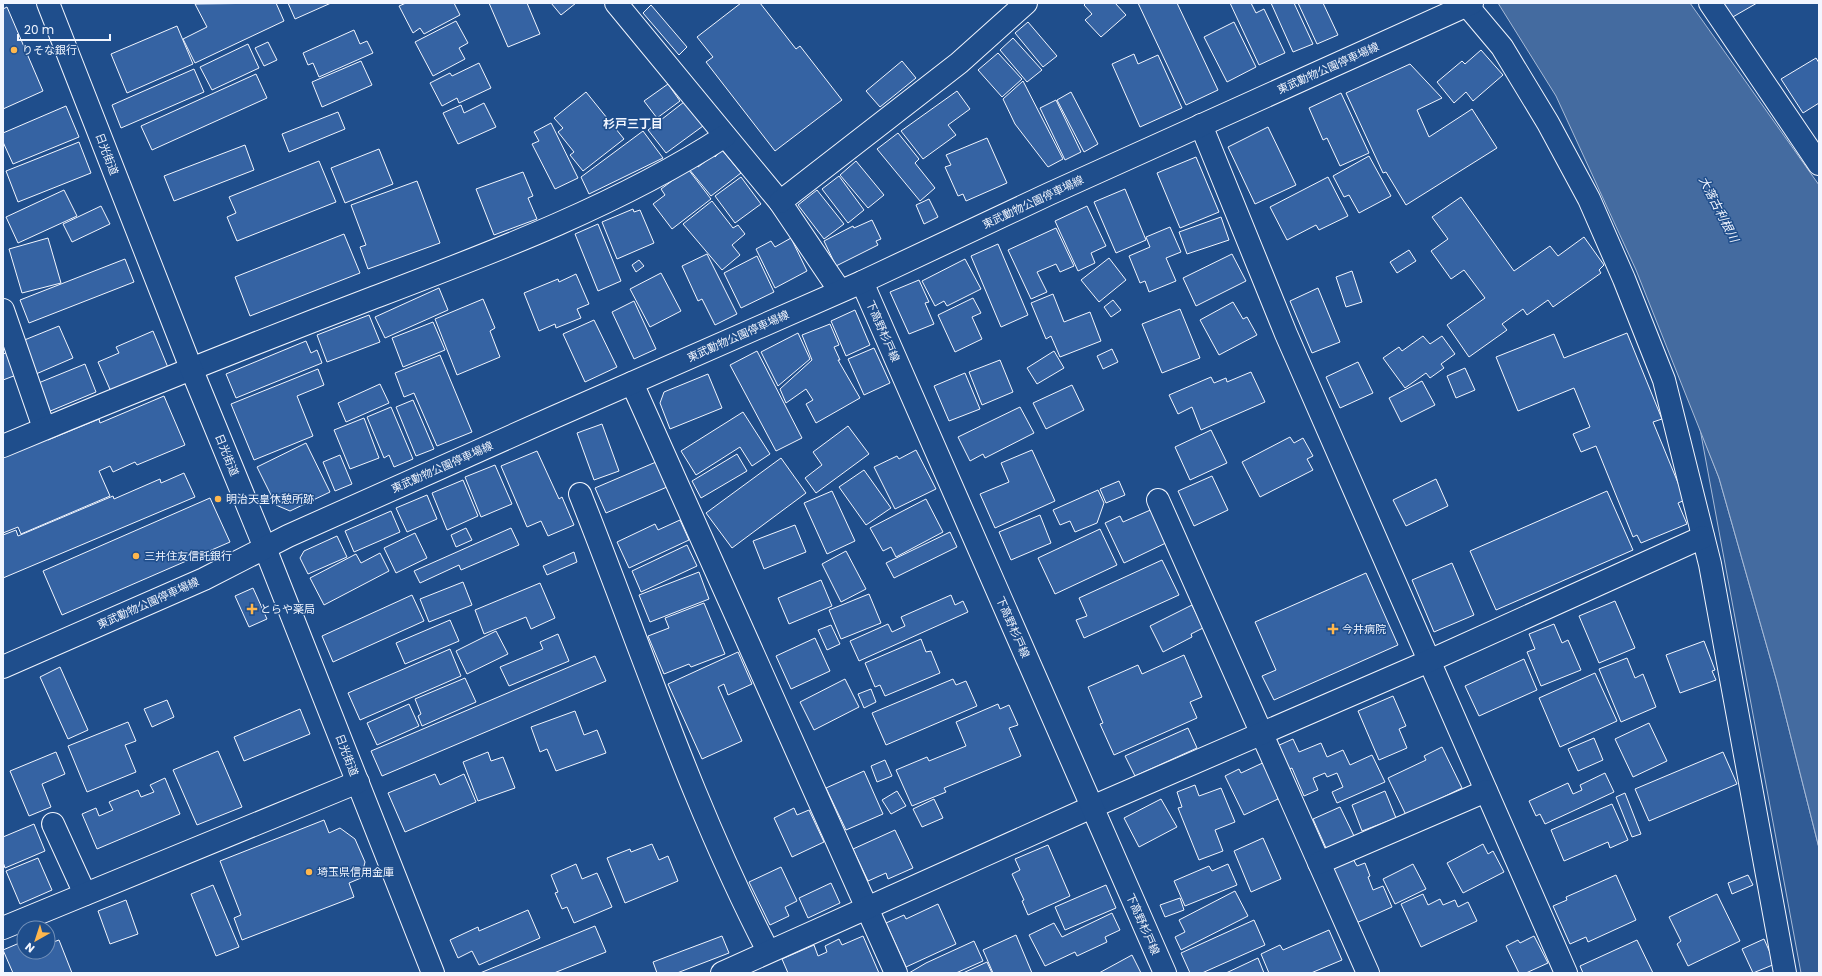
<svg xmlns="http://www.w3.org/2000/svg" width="1822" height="976" font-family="Poppins,'Noto Sans JP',sans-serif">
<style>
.green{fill:#305b95;stroke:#a8bbd7}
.water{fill:#446ba0;stroke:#a8bbd7}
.building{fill:#3563a3;stroke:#f2f6ff}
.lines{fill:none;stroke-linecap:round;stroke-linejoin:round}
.minor-casing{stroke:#f2f6ff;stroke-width:24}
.major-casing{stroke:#f2f6ff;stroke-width:24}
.minor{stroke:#1f4e8c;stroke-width:22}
.major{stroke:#1f4e8c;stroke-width:22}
.poi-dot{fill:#ffb74d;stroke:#1f4e8c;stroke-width:1.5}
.labels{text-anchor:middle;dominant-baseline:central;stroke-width:3;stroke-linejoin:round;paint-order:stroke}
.poi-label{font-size:11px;fill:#f2f6ff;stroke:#1f4e8c;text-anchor:start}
.street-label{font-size:11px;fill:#f2f6ff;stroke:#1f4e8c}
.neighbourhood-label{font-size:12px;font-weight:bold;fill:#f2f6ff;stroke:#1f4e8c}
.water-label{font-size:12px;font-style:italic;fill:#f2f6ff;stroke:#1f4e8c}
</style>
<rect width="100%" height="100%" fill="#1f4e8c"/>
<path class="green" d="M1700 429 1719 478 1777 682 1819 848V973H1801Z"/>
<path class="water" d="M1498 3H1690L1819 185V848L1777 682 1719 478 1636 270 1556 96Z"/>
<g class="building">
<path d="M276 3 284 21 195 63 183 39 207 27 195 4Z"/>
<path d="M288 3H331L295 19Z"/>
<path d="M406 3H454L460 15 424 34 420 28 413 33 399 6Z"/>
<path d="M489 3H527L540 34 508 47Z"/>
<path d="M551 3H576L561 15Z"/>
<path d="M741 3H760L796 49 800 46 842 100 775 151 706 62 713 57 697 37Z"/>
<path d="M1086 3H1115L1126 15 1101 37 1085 20 1092 14 1084 5Z"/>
<path d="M1138 3H1177L1218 90 1186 105Z"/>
<path d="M1230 3H1251L1256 13 1264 9 1285 53 1259 65Z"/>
<path d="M1271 3H1294L1313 44 1293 52Z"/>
<path d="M1298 3H1323L1338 35 1317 44Z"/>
<path d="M1722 3H1757L1731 18Z"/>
<path d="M651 5 687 47 679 55 643 13Z"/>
<path d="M7 7 43 91 3 109V9Z"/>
<path d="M456 21 468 43 459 48 465 59 433 76 415 42Z"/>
<path d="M1028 22 1057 56 1043 67 1015 33Z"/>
<path d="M1234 22 1256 67 1227 82 1204 37Z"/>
<path d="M177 26 193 64 127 93 111 54Z"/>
<path d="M354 30 360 44 367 41 373 53 319 77 313 63 308 65 303 53Z"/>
<path d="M1013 38 1042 70 1027 82 1000 50Z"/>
<path d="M268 42 277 60 264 66 255 48Z"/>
<path d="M248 44 259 68 212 90 200 67Z"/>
<path d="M1481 50 1503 75 1473 101 1466 92 1454 103 1437 82 1462 61 1465 64Z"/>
<path d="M998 53 1022 79 1002 97 978 70Z"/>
<path d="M1134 54 1138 64 1158 55 1182 108 1140 127 1112 64Z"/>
<path d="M1816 58 1819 63V103L1803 113 1781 79Z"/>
<path d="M361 61 372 85 322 107 312 82Z"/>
<path d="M902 61 916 78 880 107 866 91Z"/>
<path d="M479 63 491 88 459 103 457 98 442 106 430 83 450 73 452 76Z"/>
<path d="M1410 64 1442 98 1417 110 1429 137 1472 109 1497 148 1406 205 1386 172 1383 173 1346 93Z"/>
<path d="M194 69 204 92 121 128 112 105Z"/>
<path d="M256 74 267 98 152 150 141 126Z"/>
<path d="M1023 81 1063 159 1048 167 1015 124 1003 99Z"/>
<path d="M668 84 680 101 657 118 644 101Z"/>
<path d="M957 91 970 109 948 125 956 135 923 159 901 131Z"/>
<path d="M586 92 624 139 583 171 570 155 574 152 558 132 563 128 554 118Z"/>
<path d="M1071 92 1098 144 1084 152 1057 100Z"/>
<path d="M1341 93 1369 153 1340 166 1327 138 1323 140 1309 108Z"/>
<path d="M1056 100 1081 152 1065 160 1040 108Z"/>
<path d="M684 102 703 126 666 153 648 130Z"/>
<path d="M484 103 496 127 458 144 443 113 461 105 464 113Z"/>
<path d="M66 106 79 137 13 164 3 142V133Z"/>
<path d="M338 112 345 129 289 152 282 134Z"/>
<path d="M551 123 578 178 555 189 532 144 539 141 534 132Z"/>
<path d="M1268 127 1296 185 1255 204 1228 147Z"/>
<path d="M643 131 663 158 589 194 581 177Z"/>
<path d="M898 133 919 159 915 163 935 188 920 201 877 149Z"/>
<path d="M987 138 1007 183 966 201 963 194 958 196 945 167 951 165 946 155Z"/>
<path d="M79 142 91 173 18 202 6 171Z"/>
<path d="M245 145 254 170 174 201 164 176Z"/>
<path d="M379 149 393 184 345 203 331 168Z"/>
<path d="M722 150 741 173 711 196 689 169 696 164 698 167 714 155 715 157Z"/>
<path d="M1369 156 1391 196 1359 213 1349 195 1344 197 1333 176Z"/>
<path d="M1196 157 1219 212 1180 228 1157 173Z"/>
<path d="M319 161 336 202 237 241 227 217 236 213 229 197Z"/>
<path d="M856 161 884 195 868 208 840 175Z"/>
<path d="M688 169 711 199 672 229 653 204 665 195 661 189Z"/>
<path d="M523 172 533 196 528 198 537 219 494 235 476 189Z"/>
<path d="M839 176 864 210 848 223 822 189Z"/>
<path d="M741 177 761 204 735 223 715 196Z"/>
<path d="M1328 177 1348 216 1319 230 1316 225 1287 240 1270 207Z"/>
<path d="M417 181 440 243 368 269 360 247 366 245 351 205Z"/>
<path d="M1125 189 1146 240 1116 253 1094 202Z"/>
<path d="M64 190 77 216 18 243 6 217Z"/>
<path d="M817 190 844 224 824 239 798 205Z"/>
<path d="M1461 197 1514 271 1550 246 1558 256 1584 237 1604 265 1599 270 1601 273 1553 307 1548 300 1527 315 1523 309 1502 324 1507 330 1469 357 1447 325 1485 298 1464 270 1451 279 1431 251 1448 239 1432 217Z"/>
<path d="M929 199 938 217 924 224 916 205Z"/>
<path d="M712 201 733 228 738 225 745 234 732 245 740 255 722 270 683 224Z"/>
<path d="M101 206 110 224 72 242 63 224Z"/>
<path d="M1087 206 1106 246 1091 253 1095 263 1078 271 1055 221Z"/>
<path d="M633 209 634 212 640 210 654 243 617 259 602 222Z"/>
<path d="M1221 217 1229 240 1187 254 1179 232Z"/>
<path d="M872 220 881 239 876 241 878 245 836 266 824 241 853 226 854 228Z"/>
<path d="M598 224 621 281 598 291 575 234Z"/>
<path d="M1170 227 1181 252 1166 258 1176 281 1149 292 1145 281 1140 283 1129 256 1150 247 1146 237Z"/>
<path d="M1056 228 1074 266 1060 272 1056 264 1037 272 1047 292 1031 299 1008 250Z"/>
<path d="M344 234 360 273 250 316 235 277Z"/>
<path d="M48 238 61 283 22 293 9 249Z"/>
<path d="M791 238 807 271 775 288 756 249 771 241 775 247Z"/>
<path d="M998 244 1028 315 1001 327 971 256Z"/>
<path d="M1409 250 1416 261 1397 273 1390 262Z"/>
<path d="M707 254 737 314 715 325 702 299 698 301 682 266Z"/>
<path d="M1232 254 1246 281 1196 306 1183 278Z"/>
<path d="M757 256 774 292 741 308 724 273Z"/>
<path d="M1109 258 1126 280 1099 302 1081 280Z"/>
<path d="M125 259 134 282 29 323 20 300Z"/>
<path d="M965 259 981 289 947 306 944 301 935 306 922 281Z"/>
<path d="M639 260 644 266 636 272 632 265Z"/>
<path d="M1352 271 1362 302 1346 307 1336 277Z"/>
<path d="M661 273 681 311 650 327 630 289Z"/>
<path d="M576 274 589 304 577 309 581 318 556 328 555 324 539 331 524 293 558 279 559 282Z"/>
<path d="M919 280 929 302 925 303 934 324 909 334 890 292Z"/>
<path d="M439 288 448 310 385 338 375 317Z"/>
<path d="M1318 288 1340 342 1312 353 1290 301Z"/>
<path d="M1053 294 1064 322 1090 312 1101 341 1060 357 1051 336 1046 339 1031 303Z"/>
<path d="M973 298 981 313 972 317 982 339 955 352 938 315Z"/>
<path d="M483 299 495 328 490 331 500 357 457 375 435 319Z"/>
<path d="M1113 300 1121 310 1111 317 1104 307Z"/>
<path d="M634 301 656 349 634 359 612 312Z"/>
<path d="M1233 302 1243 319 1247 317 1257 335 1219 355 1200 320Z"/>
<path d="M1180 309 1200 358 1162 373 1142 324Z"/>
<path d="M855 310 870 345 846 356 831 321Z"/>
<path d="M369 315 380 342 327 362 317 335Z"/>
<path d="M594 320 617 367 585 382 563 334Z"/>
<path d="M433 322 445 350 403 367 392 338Z"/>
<path d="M830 324 839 345 834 347 840 360H838L860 398 816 423 806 404 813 400 806 389 786 403 780 389 812 360 802 335Z"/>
<path d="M59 326 73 358 36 374 22 341Z"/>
<path d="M153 331 169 370 112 394 98 362 119 353 116 347Z"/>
<path d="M798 333 810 359 778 386 761 352Z"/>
<path d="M1627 333 1662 419 1653 422 1685 500 1678 503 1687 524 1641 543 1637 535 1633 537 1596 446 1581 452 1573 434 1590 427 1574 388 1518 411 1496 357 1554 334 1564 358Z"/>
<path d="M1423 336 1430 344 1442 336 1455 354 1441 364 1444 368 1430 378 1426 373 1405 388 1383 358 1399 347 1402 351Z"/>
<path d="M306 341 311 353 317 350 322 363 236 398 226 374Z"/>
<path d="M874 348 890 383 864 395 848 359Z"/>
<path d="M1112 349 1118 362 1103 369 1097 356Z"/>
<path d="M11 351 19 374 3 380V354Z"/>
<path d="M757 351 802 438 776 451 730 365Z"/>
<path d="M1054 351 1064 368 1037 384 1027 368Z"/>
<path d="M440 355 472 432 437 446 414 393 404 397 395 373Z"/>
<path d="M1000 360 1013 392 982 405 969 372Z"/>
<path d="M1358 362 1373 393 1340 408 1326 377Z"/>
<path d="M85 364 96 392 48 412 36 384Z"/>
<path d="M1465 368 1475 390 1456 398 1447 376Z"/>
<path d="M318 369 324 385 297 396 313 436 254 460 231 404Z"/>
<path d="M1251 372 1265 402 1201 430 1192 407 1178 414 1169 395 1211 377 1214 383 1226 378 1227 382Z"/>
<path d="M965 373 980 409 949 421 934 386Z"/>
<path d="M708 374 722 408 670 429 660 403 664 392Z"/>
<path d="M1422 381 1435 405 1401 422 1389 398Z"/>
<path d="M380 384 389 403 346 422 338 403Z"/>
<path d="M1072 385 1084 410 1046 429 1033 403Z"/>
<path d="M164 396 185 445 137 465 135 462 113 472 110 466 99 471 110 496 21 534 18 527 3 533V454L47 435 48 440 99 419 100 423Z"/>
<path d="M413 400 434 449 416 456 396 407Z"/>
<path d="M391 407 413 459 394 467 389 455 384 458 367 417Z"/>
<path d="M1020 407 1034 433 985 458 983 454 970 461 958 437Z"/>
<path d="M743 412 770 454 752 466 740 447 696 475 681 451Z"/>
<path d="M364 418 379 458 350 469 334 430Z"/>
<path d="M602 424 619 471 594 480 577 433Z"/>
<path d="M848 426 869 454 816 493 805 478 822 465 813 452Z"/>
<path d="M1211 430 1227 463 1190 480 1175 447Z"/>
<path d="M1290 437 1294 443 1303 438 1313 456 1307 459 1313 470 1260 497 1242 462Z"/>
<path d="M306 443 330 492 290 511 276 505 257 467Z"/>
<path d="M916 450 936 489 895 509 874 467 897 456 899 459Z"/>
<path d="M1032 450 1055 501 995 528 980 494 1009 482 1001 463Z"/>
<path d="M537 451 559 499 562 497 574 525 548 536 541 521 527 527 501 466Z"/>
<path d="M737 454 747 471 701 498 692 481Z"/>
<path d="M340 455 352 484 335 491 323 462Z"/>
<path d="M781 458 806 493 732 548 706 513Z"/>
<path d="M656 462 667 487 606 513 595 488Z"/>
<path d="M495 465 512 504 481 517 465 477Z"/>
<path d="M864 470 891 508 866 525 839 487Z"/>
<path d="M184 473 195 497 3 578V535L16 530 18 536 113 496 114 499 160 479 161 483Z"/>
<path d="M1212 476 1228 510 1194 526 1178 491Z"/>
<path d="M1436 479 1448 506 1406 526 1393 500Z"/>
<path d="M463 480 478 516 447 530 432 493Z"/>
<path d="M1119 481 1125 495 1106 503 1100 489Z"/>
<path d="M1098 490 1104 503 1097 523 1075 532 1070 521 1060 525 1053 510Z"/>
<path d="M832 491 855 541 827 554 804 503Z"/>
<path d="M1607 491 1633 550 1496 610 1470 551Z"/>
<path d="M427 495 437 519 407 532 396 508Z"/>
<path d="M210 498 230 542 62 615 43 571Z"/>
<path d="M926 499 943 532 896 557 891 547 883 551 870 528Z"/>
<path d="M1155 508 1170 541 1124 563 1105 523 1120 516 1123 522Z"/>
<path d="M391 511 400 532 354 552 345 531Z"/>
<path d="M1040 515 1051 543 1011 560 999 532Z"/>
<path d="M680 520 689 540 629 568 617 542 655 524 658 530Z"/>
<path d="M795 525 806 552 764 569 753 541Z"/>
<path d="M466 528 472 540 456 547 451 535Z"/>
<path d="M511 528 519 545 461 570 459 565 420 583 414 571Z"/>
<path d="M1100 529 1117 565 1055 594 1038 558Z"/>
<path d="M950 532 957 547 894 578 886 563Z"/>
<path d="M415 533 427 558 396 573 384 548Z"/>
<path d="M337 536 347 557 308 574 300 558 304 551Z"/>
<path d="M687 545 697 566 641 592 632 571Z"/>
<path d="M846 551 866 589 841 602 822 564Z"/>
<path d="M574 552 577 562 547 575 543 566Z"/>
<path d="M380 553 389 571 324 605 310 578 356 554 361 563Z"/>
<path d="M1162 560 1179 595 1084 638 1076 620 1087 616 1079 598Z"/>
<path d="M1452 563 1474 615 1434 632 1412 580Z"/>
<path d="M699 572 709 599 650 622 639 595Z"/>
<path d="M1366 573 1398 645 1274 700 1262 676 1276 670 1255 622Z"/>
<path d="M821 580 832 606 789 624 778 598Z"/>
<path d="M463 582 472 605 429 622 420 599Z"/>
<path d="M540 583 555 618 531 629 526 617 484 634 475 610Z"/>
<path d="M253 588 267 619 249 627 235 596Z"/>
<path d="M869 594 881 623 841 639 829 610Z"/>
<path d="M412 595 424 621 333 662 322 636Z"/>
<path d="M951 595 955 605 963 601 968 612 859 661 850 641 888 624 892 632 905 626 901 617Z"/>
<path d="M1615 601 1635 648 1599 663 1579 616Z"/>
<path d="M704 603 725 654 691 667 689 664 664 674 648 636 669 628 665 618Z"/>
<path d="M1192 605 1203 628 1191 634 1192 637 1163 652 1150 626Z"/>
<path d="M450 620 459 641 405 664 396 643Z"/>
<path d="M1554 624 1562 643 1568 640 1581 670 1541 686 1527 652 1535 649 1529 634Z"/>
<path d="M831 625 840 644 827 650 818 630Z"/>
<path d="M496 631 508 654 467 674 456 651Z"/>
<path d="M558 634 569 661 509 686 500 667 543 649 540 642Z"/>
<path d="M815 638 830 671 791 689 776 656Z"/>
<path d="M921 639 926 652 931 651 940 673 885 696 880 685 875 687 865 663Z"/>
<path d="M1704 641 1715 670 1712 671 1716 680 1680 693 1666 655Z"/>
<path d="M450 649 461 676 360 720 348 693Z"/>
<path d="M738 652 752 684 728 695 724 684 718 687 742 741 702 759 668 684Z"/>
<path d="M1184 655 1202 697 1190 702 1197 718 1114 755 1100 724 1103 723 1088 687 1138 665 1142 674Z"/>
<path d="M595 656 606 681 382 776 371 751Z"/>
<path d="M1627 658 1635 678 1643 674 1656 707 1621 722 1599 669Z"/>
<path d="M1524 659 1537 690 1479 716 1465 686Z"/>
<path d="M60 667 88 730 68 739 40 677Z"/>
<path d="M1595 673 1617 721 1560 747 1539 698Z"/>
<path d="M465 678 476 702 422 726 418 716 421 714 415 699Z"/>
<path d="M845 679 859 707 814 730 800 702Z"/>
<path d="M953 679 956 685 966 681 977 706 886 745 872 713Z"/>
<path d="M871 689 876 702 864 708 858 694Z"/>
<path d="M1393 696 1406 726 1399 729 1407 748 1379 760 1358 711Z"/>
<path d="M167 700 174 717 152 727 144 709Z"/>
<path d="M409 704 419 726 377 745 367 723Z"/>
<path d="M998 704 1000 709 1009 705 1018 725 1009 728 1021 756 944 788 946 792 912 806 896 770 927 757 929 761 966 746 956 722Z"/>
<path d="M300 709 310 734 244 761 234 737Z"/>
<path d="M575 711 584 735 597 730 606 753 556 771 547 749 540 752 531 727Z"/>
<path d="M128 722 136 741 125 745 136 772 87 792 68 746Z"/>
<path d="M1649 723 1667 761 1633 777 1615 739Z"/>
<path d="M1188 728 1197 748 1135 776 1125 756Z"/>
<path d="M1594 738 1603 760 1578 771 1568 749Z"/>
<path d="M1293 739 1299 752 1321 743 1327 757 1343 750 1350 765 1372 755 1385 782 1337 803 1332 792 1343 787 1337 773 1327 777 1325 773 1313 778 1318 790 1304 796 1292 768 1287 770 1277 746Z"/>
<path d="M1442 747 1462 788 1406 815 1388 778 1426 760 1424 756Z"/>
<path d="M218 751 242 807 197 825 173 770Z"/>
<path d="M56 752 65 774 42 784 51 807 29 816 10 771Z"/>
<path d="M488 752 491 761 503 757 515 788 478 801 463 762Z"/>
<path d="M1723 752 1737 784 1649 821 1635 789Z"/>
<path d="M885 760 892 776 877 782 871 766Z"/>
<path d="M1269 760 1284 792 1277 796 1278 799 1244 815 1225 776 1239 769 1241 773Z"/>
<path d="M864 771 883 814 846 830 826 788Z"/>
<path d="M1605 773 1614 792 1545 824 1540 814 1536 816 1529 801 1568 783 1573 794 1582 790 1580 785Z"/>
<path d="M435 774 440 785 464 774 476 802 405 832 388 793Z"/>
<path d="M165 778 180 814 97 849 82 814 96 808 99 816 113 810 109 802 138 790 141 797 154 792 150 785Z"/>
<path d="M1195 785 1199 796 1221 788 1235 822 1215 830 1223 851 1199 860 1178 808 1182 807 1177 792Z"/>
<path d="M897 791 906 806 891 814 882 800Z"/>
<path d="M1385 791 1396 818 1362 831 1352 805Z"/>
<path d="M1625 793 1641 834 1632 837 1616 797Z"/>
<path d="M934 799 943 818 922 827 913 809Z"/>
<path d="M1161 799 1177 827 1139 847 1124 818Z"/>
<path d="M1612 804 1628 840 1610 848 1608 842 1564 861 1551 830Z"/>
<path d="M1340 807 1354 836 1326 848 1313 819Z"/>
<path d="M794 808 797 815 809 810 824 842 792 857 774 818Z"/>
<path d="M324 820 329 833 340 828 355 839 365 862 361 878 349 883 354 897 242 940 234 918 241 915 220 861Z"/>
<path d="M34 824 45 851 5 868 3 862V837Z"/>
<path d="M895 830 913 868 888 879 886 873 868 881 853 849Z"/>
<path d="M1263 838 1281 879 1251 892 1234 851Z"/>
<path d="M652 844 659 860 668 856 678 881 625 903 607 858 630 849 631 852Z"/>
<path d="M1483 844 1488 854 1493 851 1504 872 1463 893 1447 863Z"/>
<path d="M1048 845 1070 896 1028 915 1022 901 1024 900 1012 874 1020 870 1015 859Z"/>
<path d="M1352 857 1357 866 1365 863 1370 876 1368 877 1373 890 1383 886 1392 907 1354 924 1330 867Z"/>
<path d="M38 858 52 890 20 904 6 871Z"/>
<path d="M576 864 582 879 597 873 612 907 574 923 567 907 562 909 555 893 558 892 551 875Z"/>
<path d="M1228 864 1237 885 1185 906 1174 881 1209 866 1212 871Z"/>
<path d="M1413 864 1426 889 1395 904 1383 879Z"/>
<path d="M781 867 797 901 785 907 789 916 770 925 749 882Z"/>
<path d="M1616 875 1636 920 1588 942 1586 937 1570 944 1553 906 1567 900 1566 897Z"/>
<path d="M1748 875 1753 885 1732 894 1728 883Z"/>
<path d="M831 883 840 903 808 918 799 898Z"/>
<path d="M213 885 239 947 216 956 191 894Z"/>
<path d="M1106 885 1116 908 1065 930 1055 907Z"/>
<path d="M1235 891 1248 916 1181 950 1175 937 1185 932 1179 920Z"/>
<path d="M1423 894 1428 905 1440 899 1443 905 1455 900 1458 907 1468 902 1477 921 1421 947 1401 904Z"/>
<path d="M1717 894 1740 941 1688 966 1677 944 1681 941 1669 917Z"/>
<path d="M1180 898 1184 910 1165 917 1160 905Z"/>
<path d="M126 900 138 934 110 944 98 911Z"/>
<path d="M938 904 956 944 906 967 886 923 904 915 906 919Z"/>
<path d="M528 910 540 938 479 965 472 951 458 958 450 940 478 927 479 931Z"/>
<path d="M1112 913 1120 930 1105 937 1107 942 1077 956 1075 952 1045 966 1029 935 1054 923 1062 937Z"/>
<path d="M1254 920 1265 945 1202 973H1190L1181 953Z"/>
<path d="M595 926 606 952 554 973H480Z"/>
<path d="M1329 930 1342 960 1311 973H1269L1261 954 1280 945 1283 950Z"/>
<path d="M1016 935 1032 973H993L983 950Z"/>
<path d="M722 936 729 953 677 973H657L653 962Z"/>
<path d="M863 936 879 973H788L782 959 814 945 818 956 827 952 825 946 839 939 842 945Z"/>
<path d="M1534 936 1548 963 1526 973H1519L1506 946 1518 940 1520 943Z"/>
<path d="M1764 939 1775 964 1753 973 1742 949Z"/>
<path d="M59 940 72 973H13L3 950 24 941V952H48V944Z"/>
<path d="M1637 940 1653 973H1583L1580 966Z"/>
<path d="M974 941 983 961 956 973H909L926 963Z"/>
<path d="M1132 955 1141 973H1099Z"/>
<path d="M1258 958 1264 973H1226Z"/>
<path d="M987 962 992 973H963Z"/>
</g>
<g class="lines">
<g class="minor-casing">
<g id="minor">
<path d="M616 3 780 202 840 291"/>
<path d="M1465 3 1502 47 1548 123 1589 199 1624 279 1664 380 1710 564 1785 973"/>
<path d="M1710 3 1819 164"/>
<path d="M1201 125 1286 334 1566 973"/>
<path d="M780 202 959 63 1026 3"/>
<path d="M3 310 44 428"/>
<path d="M632 383 896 973"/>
<path d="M3 446C125 395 247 346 370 299 491 253 617 206 725 136"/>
<path d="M580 494C641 647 692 805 768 951"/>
<path d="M1158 500 1368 973"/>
<path d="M265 548 433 973"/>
<path d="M53 824 85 894"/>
<path d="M1319 863 1486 791"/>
<path d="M3 928 358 782"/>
<path d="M722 973 1092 807 1429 661 1703 537"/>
</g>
</g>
<g class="major-casing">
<g id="major">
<path d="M48 3 191 368 265 548"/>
<path d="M862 282 1165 973"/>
<path d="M3 667 204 579 288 536 552 418 862 282 1049 194 1472 3"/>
</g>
</g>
<use href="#minor" class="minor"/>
<use href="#major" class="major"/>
</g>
<g class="poi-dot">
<circle cx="14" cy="50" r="4"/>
<circle cx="218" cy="499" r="4"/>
<circle cx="136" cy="556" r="4"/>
<path d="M250 603h4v4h4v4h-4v4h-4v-4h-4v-4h4z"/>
<path d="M1331 623h4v4h4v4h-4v4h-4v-4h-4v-4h4z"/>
<circle cx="309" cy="872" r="4"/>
</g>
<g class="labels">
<g class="poi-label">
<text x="22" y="50">りそな銀行</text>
<text x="226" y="499">明治天皇休憩所跡</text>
<text x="144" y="556">三井住友信託銀行</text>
<text x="260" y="609">とらや薬局</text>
<text x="1342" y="629">今井病院</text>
<text x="317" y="872">埼玉県信用金庫</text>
</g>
<g class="street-label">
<text transform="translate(1328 68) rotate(-24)">東武動物公園停車場線</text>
<text transform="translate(107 154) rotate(69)">日光街道</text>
<text transform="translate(1033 202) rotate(-25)">東武動物公園停車場線</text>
<text transform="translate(883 331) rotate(66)">下高野杉戸線</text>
<text transform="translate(738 336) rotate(-24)">東武動物公園停車場線</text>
<text transform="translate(227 455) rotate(68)">日光街道</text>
<text transform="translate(442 467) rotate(-24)">東武動物公園停車場線</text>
<text transform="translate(148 603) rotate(-24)">東武動物公園停車場線</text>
<text transform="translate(1013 627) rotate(66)">下高野杉戸線</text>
<text transform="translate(347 755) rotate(69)">日光街道</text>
<text transform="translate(1143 924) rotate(66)">下高野杉戸線</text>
</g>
<g class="neighbourhood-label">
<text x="633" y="123">杉戸三丁目</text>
</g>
<g class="water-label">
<text transform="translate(1719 209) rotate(63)">大落古利根川</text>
</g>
</g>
<rect width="1822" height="976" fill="none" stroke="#f2f6ff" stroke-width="8"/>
<g transform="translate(36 940) rotate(219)"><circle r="19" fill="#1f4e8c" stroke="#7391ba"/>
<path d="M0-3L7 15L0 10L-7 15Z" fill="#ffb74d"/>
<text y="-6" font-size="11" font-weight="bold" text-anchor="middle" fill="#f2f6ff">N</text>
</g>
<path d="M18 34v6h92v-6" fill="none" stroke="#f2f6ff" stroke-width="2"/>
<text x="24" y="34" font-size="12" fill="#f2f6ff" stroke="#1f4e8c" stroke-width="3" paint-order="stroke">20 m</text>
</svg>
